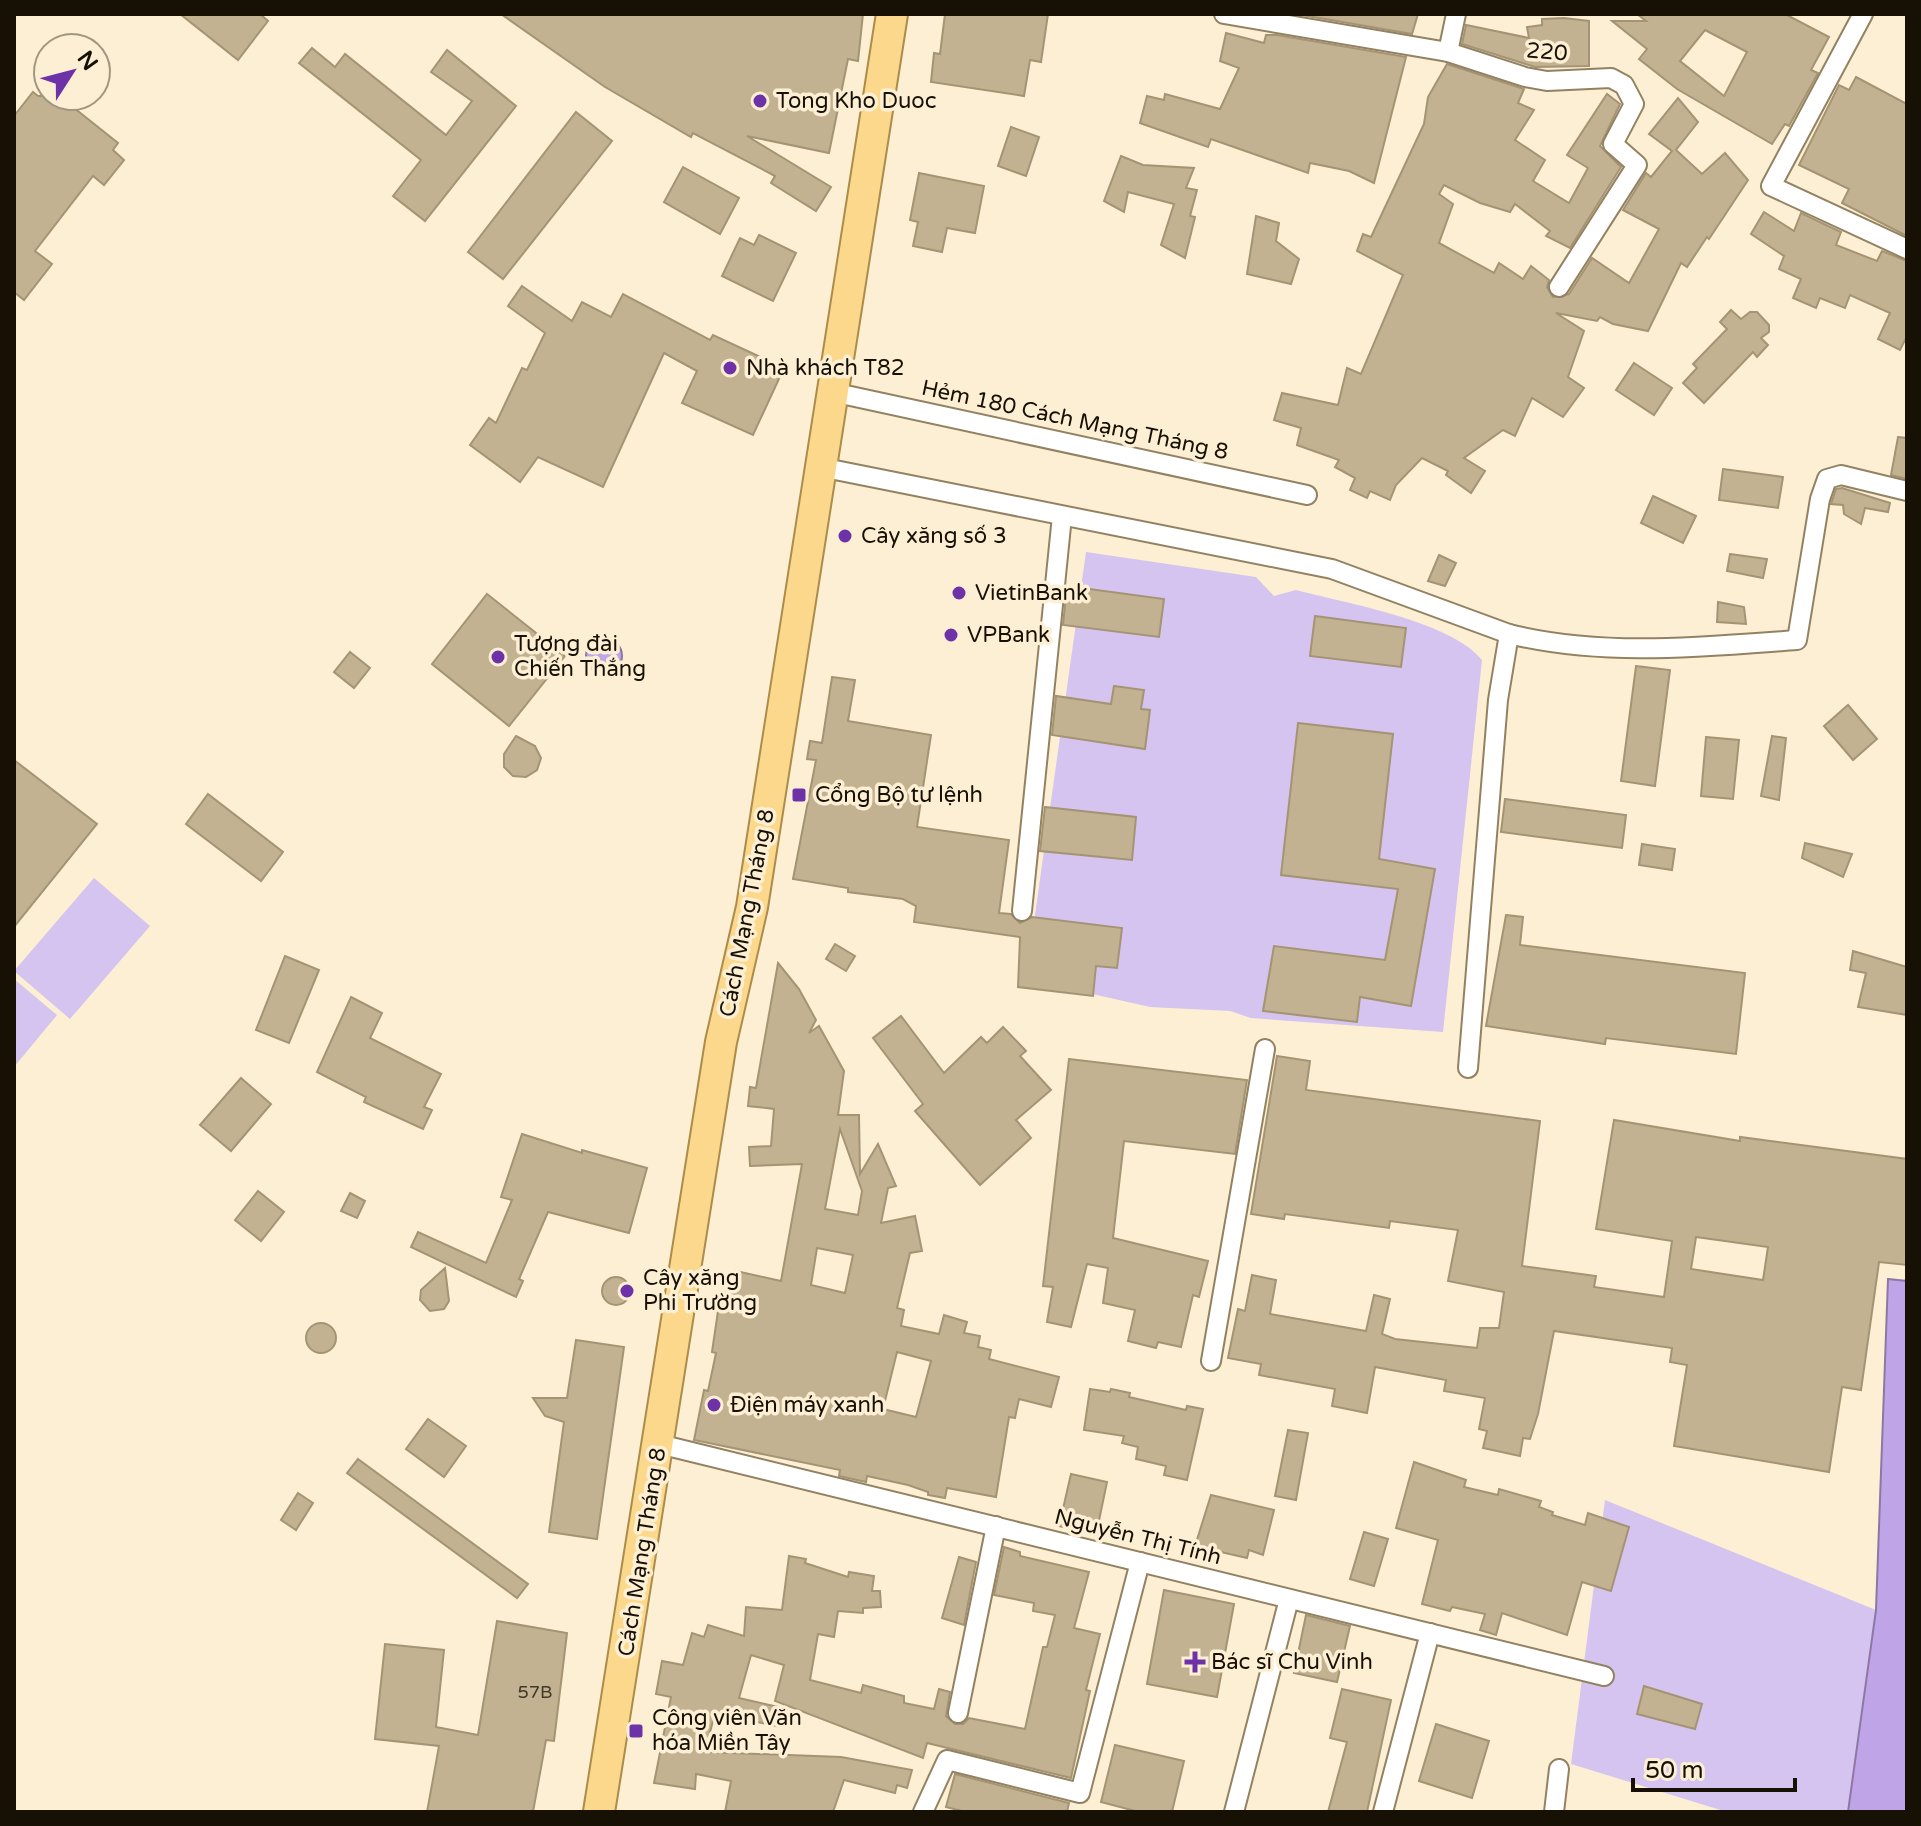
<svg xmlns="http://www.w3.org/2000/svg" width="1921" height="1826" font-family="'Varela Round',sans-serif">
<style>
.green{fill:#d4c4ef}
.water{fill:#bfa5e7;stroke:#8c78a3;stroke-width:2}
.building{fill:#c3b291;stroke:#a49473;stroke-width:2;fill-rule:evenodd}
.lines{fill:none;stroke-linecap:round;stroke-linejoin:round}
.minor-casing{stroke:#928262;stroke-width:22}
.trunk-casing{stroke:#ab8c4a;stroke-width:34}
.minor{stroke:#fff;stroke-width:18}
.trunk{stroke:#fcd88c;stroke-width:30}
.poi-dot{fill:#6d32a8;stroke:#fdefd3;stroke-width:3}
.labels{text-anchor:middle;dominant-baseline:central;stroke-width:7;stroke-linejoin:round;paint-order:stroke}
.number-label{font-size:18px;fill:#413828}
.street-label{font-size:22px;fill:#161005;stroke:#fdefd3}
.poi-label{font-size:22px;fill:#161005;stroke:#fdefd3;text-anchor:start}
</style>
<rect width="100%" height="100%" fill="#fdefd3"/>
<g class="green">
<path d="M1086 552 1256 577 1274 596 1296 590C1345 603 1451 621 1482 660L1443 1032 1251 1018 1230 1011 1150 1007 1026 979Z"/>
<path d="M94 878 150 926 70 1019 14 971Z"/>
<path d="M14 979 57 1015 14 1067Z"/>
<path d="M1605 1500 1876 1610 1848 1812H1727L1571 1764Z"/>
</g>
<g class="water">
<circle cx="604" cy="656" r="18"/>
<path d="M1888 1279 1907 1281V1812H1848L1876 1610Z"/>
</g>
<g class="building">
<path d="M180 14H260L268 21 238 60Z"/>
<path d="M501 14H863L858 61 848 59 829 153 747 136 831 187 816 211 771 183 775 176 693 133 691 137 605 87Z"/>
<path d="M945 14H1048L1041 62 1030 60 1024 96 931 82 934 53 940 54Z"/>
<path d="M1296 14H1418L1412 34Z"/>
<path d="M1637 14H1785L1829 37 1811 70 1818 73 1789 126 1785 124 1772 144 1677 89 1639 59 1647 49 1612 21H1646ZM1705 30 1747 52 1724 96 1680 61Z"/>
<path d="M1564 18 1589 21V66L1535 67 1462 44 1466 25 1529 38 1527 27 1542 25V19Z"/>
<path d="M1226 33 1264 43 1266 35H1277L1406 57 1374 183 1349 171 1310 163 1308 173 1211 139 1208 147 1140 123 1147 96 1164 100 1165 94 1220 109 1239 68 1220 61Z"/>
<path d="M312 48 335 67 345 54 446 135 472 101 431 72 447 50 516 106 425 221 393 196 421 160 299 63Z"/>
<path d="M1447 64 1524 89 1518 103 1534 110 1515 140 1545 160 1533 181 1569 203 1588 168 1567 155 1607 94 1620 104 1600 146 1621 167 1570 248 1546 236 1550 231 1515 204 1510 212 1480 203 1444 185 1439 194 1453 204 1439 243 1494 273 1499 263 1523 279 1531 266 1549 280 1547 287 1553 297 1569 294 1592 258 1629 283 1659 229 1623 210 1646 173 1651 177 1672 151 1649 134 1678 98 1698 122 1676 150 1702 174 1725 153 1748 180 1709 239 1707 237 1687 267 1681 263 1648 331 1613 324 1600 317 1597 321 1556 313 1584 331 1568 377 1584 388 1563 417 1532 398 1515 436 1503 430 1464 458 1485 471 1471 493 1446 475 1448 471 1422 458 1396 485 1390 500 1370 491 1367 498 1350 490 1355 478 1335 467 1339 460 1297 445 1301 428 1274 420 1282 393 1338 405 1347 368 1361 374 1403 275 1357 251 1363 234 1371 237 1424 124 1428 97Z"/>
<path d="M1856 77 1907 104V236L1842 203 1849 189 1799 165 1839 85 1849 90Z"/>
<path d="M33 92 38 96H59L118 143 113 150 124 160 104 185 93 176 35 251 52 264 24 300 14 292V116Z"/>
<path d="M576 112 612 141 503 279 468 252Z"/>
<path d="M1011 127 1039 137 1026 176 998 166Z"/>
<path d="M1121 156 1143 165 1194 168 1186 188 1197 190 1190 216 1195 217 1185 258 1161 245 1174 204 1128 192 1124 212 1104 201Z"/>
<path d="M683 167 739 198 720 234 664 202Z"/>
<path d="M919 173 984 186 975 233 947 228 942 252 913 246 918 222 910 220Z"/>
<path d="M1764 212 1794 231 1801 213 1841 232 1836 245 1877 261 1882 251 1907 261V336L1900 350 1878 339 1890 313 1850 295 1845 308 1820 298 1816 308 1793 298 1801 279 1779 269 1784 256 1751 234Z"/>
<path d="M1256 216 1279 223 1276 241 1299 259 1291 284 1247 274Z"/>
<path d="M759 235 796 253 773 301 722 276 740 238 754 245Z"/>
<path d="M522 286 572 321 582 302 611 317 623 294 710 340 713 335 784 368 753 435 682 403 697 371 664 353 603 487 538 457 520 482 470 445 489 418 496 423 522 368 527 370 545 333 508 306Z"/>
<path d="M1731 310 1741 319 1750 312H1757L1769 325V332L1761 338 1768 345 1757 357 1753 352 1704 403 1683 383 1697 368 1693 364 1727 329 1720 322Z"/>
<path d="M1634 363 1672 388 1654 415 1616 390Z"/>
<path d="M1898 437 1907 438V479L1891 475Z"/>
<path d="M1723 469 1783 477 1778 508 1719 500Z"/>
<path d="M1842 488 1890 503 1888 512 1865 508 1861 524 1844 514 1843 505 1831 504 1836 489Z"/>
<path d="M1653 496 1696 516 1683 543 1641 523Z"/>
<path d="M1730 554 1767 559 1763 578 1727 571Z"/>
<path d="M1439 555 1456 563 1445 586 1428 581Z"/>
<path d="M1067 586 1164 599 1159 637 1063 625Z"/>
<path d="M487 594 565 656 509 726 432 664Z"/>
<path d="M1718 602 1744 607 1746 624 1717 622Z"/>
<path d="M1315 616 1406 628 1401 667 1310 656Z"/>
<path d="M350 652 370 668 354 688 334 672Z"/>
<path d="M1636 666 1670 670 1655 786 1621 781Z"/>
<path d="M832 677 855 680 848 721 931 735 917 827 1009 840 999 913 1011 914 1020 923 1032 917 1122 928 1117 968 1096 966 1093 996 1018 987 1020 937 914 922 916 906 903 899 848 892V888L793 879 816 760 807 759 810 741 822 743Z"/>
<path d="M1114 686 1144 690 1141 709 1150 710 1145 749 1052 735 1056 696 1111 704Z"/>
<path d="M1848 705 1877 739 1853 760 1824 726Z"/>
<path d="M1298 723 1393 734 1379 859 1435 869 1411 1006 1360 997 1357 1022 1263 1011 1274 946 1385 960 1398 889 1281 875Z"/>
<path d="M516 736 535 746 541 758 537 770 526 777 513 776 504 767V754Z"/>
<path d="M1772 736 1786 738 1779 800 1761 796Z"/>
<path d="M1706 737 1739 740 1733 799 1701 796Z"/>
<path d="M14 760 97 824 14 927Z"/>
<path d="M208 794 283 852 261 881 186 824Z"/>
<path d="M1505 799 1626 815 1622 848 1501 832Z"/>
<path d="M1045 807 1136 817 1132 860 1040 851Z"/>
<path d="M1805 843 1852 854 1843 877 1802 858Z"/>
<path d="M1642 844 1675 849 1672 870 1639 865Z"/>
<path d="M1506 915 1523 917 1520 945 1745 973 1736 1054 1606 1038 1605 1044 1486 1026Z"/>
<path d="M835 944 855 956 846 971 826 959Z"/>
<path d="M1853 951 1907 967V1015L1858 1007 1866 973 1850 970Z"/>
<path d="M285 956 319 970 289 1043 256 1030Z"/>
<path d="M778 963 799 989 816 1020 809 1033 819 1026 844 1071 838 1115H859L860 1174 878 1144 896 1186 888 1188 881 1223 915 1216 922 1251 910 1253 897 1308 904 1310 901 1326 939 1334 944 1315 967 1322 964 1333 980 1336 978 1347 991 1350 989 1359 1059 1377 1051 1407 1019 1399 1015 1418 1009 1417 996 1497 947 1488 945 1498 928 1495V1492L908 1485 867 1476 866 1482 839 1476 840 1470 694 1440 704 1390 708 1391 716 1353 712 1352 719 1304 723 1305 727 1286 732 1287 736 1271 781 1281 802 1164 750 1166 749 1147 771 1146 774 1109 748 1106 750 1087 756 1088ZM840 1129 862 1191 858 1215 825 1209ZM817 1248 853 1255 845 1293 811 1285ZM897 1352 931 1361 916 1417 883 1409Z"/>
<path d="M351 997 382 1013 370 1038 441 1074 424 1107 432 1110 423 1129 364 1102 366 1097 317 1072Z"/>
<path d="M901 1016 944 1073 981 1037 987 1043 1003 1027 1026 1051 1020 1056 1051 1090 1016 1120 1031 1138 980 1185 915 1111 923 1104 873 1038Z"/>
<path d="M1277 1056 1310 1061 1306 1090 1540 1121 1522 1266 1596 1276 1594 1287 1664 1297 1672 1241 1596 1229 1614 1120 1740 1141V1137L1907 1159V1265L1879 1262 1861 1390 1842 1387 1829 1472 1674 1446 1687 1365 1670 1362 1672 1348 1554 1331 1538 1414 1530 1439 1523 1438 1520 1456 1483 1448 1487 1431 1479 1429 1485 1398 1444 1391 1446 1380 1375 1367 1367 1413 1332 1406 1335 1389 1259 1375 1261 1364 1228 1358 1238 1309 1245 1311 1252 1275 1276 1280 1270 1314 1366 1331 1374 1295 1390 1299 1382 1334 1395 1339 1477 1348 1480 1328H1499L1504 1292 1448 1281 1458 1230 1390 1221 1389 1228 1285 1214 1284 1219 1251 1214ZM1696 1237 1768 1247 1763 1280 1691 1269Z"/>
<path d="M1069 1059 1247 1080 1235 1154 1124 1141 1113 1238 1208 1261 1199 1297 1193 1295 1181 1347 1158 1342 1156 1348 1128 1341 1135 1310 1103 1303 1108 1268 1087 1264 1071 1327 1047 1322 1053 1287 1043 1286Z"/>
<path d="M241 1078 271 1104 231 1151 200 1125Z"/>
<path d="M522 1134 582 1153V1150L647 1168 629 1233 548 1212 519 1279 523 1281 516 1297 411 1247 418 1232 486 1263 512 1200 501 1197Z"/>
<path d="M258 1191 284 1212 261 1241 235 1220Z"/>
<path d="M350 1193 365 1201 357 1218 341 1211Z"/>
<path d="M445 1268 449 1301 444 1309 430 1311 420 1300 421 1290Z"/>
<circle cx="616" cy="1291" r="14"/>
<circle cx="321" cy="1338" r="15"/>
<path d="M576 1340 624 1347 597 1539 549 1532 564 1422 545 1416 533 1398H567Z"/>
<path d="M1090 1389 1110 1392 1111 1389 1130 1393 1129 1397 1186 1410 1187 1406 1203 1409 1187 1480 1164 1475 1166 1466 1136 1459 1138 1447 1122 1443 1124 1436 1084 1430Z"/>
<path d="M428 1419 466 1446 444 1477 406 1449Z"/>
<path d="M1288 1430 1308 1433 1296 1500 1275 1496Z"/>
<path d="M358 1459 528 1584 517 1598 347 1473Z"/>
<path d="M1414 1462 1466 1480 1464 1487 1498 1495 1499 1489 1541 1501 1539 1507 1553 1512 1552 1515 1585 1525 1588 1513 1629 1527 1611 1591 1582 1582 1567 1635 1502 1613 1496 1635 1480 1630 1485 1614 1452 1607 1450 1611 1422 1604 1438 1540 1396 1528Z"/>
<path d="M1071 1474 1107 1482 1096 1535 1059 1526Z"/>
<path d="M298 1493 313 1503 296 1530 281 1520Z"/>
<path d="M1211 1495 1274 1510 1263 1555 1249 1550 1247 1558 1195 1546Z"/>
<path d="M1364 1532 1388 1539 1374 1586 1350 1579Z"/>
<path d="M1004 1547 1020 1552V1556L1089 1572 1074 1628 1100 1634 1086 1690 1090 1691 1071 1778 927 1743 923 1758 775 1701 784 1665 751 1655 739 1698 787 1709 781 1727 715 1713 705 1752 841 1757 912 1770 907 1788 897 1785 895 1793 844 1780 833 1812H725L731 1781 696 1774 695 1789 654 1783 671 1697 656 1694 662 1661 683 1665 692 1633 704 1637 708 1625 744 1636 746 1607 782 1610 789 1556 806 1559 805 1563 848 1577 849 1572 874 1576 872 1591H880L881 1607 863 1608V1613L838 1611 834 1637 818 1634 810 1680 861 1693 863 1685 904 1696V1703L934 1709 939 1689 950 1692 946 1716 955 1724H963L969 1718 1025 1729 1043 1647H1047L1055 1615 1033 1611 1034 1603 994 1595Z"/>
<path d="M959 1557 976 1562 964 1625 942 1618Z"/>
<path d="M1164 1590 1234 1604 1217 1697 1147 1684Z"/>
<path d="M1306 1615 1350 1626 1337 1682 1294 1673Z"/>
<path d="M497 1621 567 1633 554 1741 546 1740 533 1812H427L439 1746 375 1739 385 1644 444 1650 436 1727 478 1735Z"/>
<path d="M1644 1686 1702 1704 1695 1729 1637 1714Z"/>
<path d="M1342 1689 1391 1700 1367 1812H1328L1347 1742 1330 1738Z"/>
<path d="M1436 1724 1489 1741 1472 1798 1419 1781Z"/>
<path d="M1115 1745 1184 1761 1172 1812H1139L1101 1802Z"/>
<path d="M955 1774 1069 1803 1067 1812H966L946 1807Z"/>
</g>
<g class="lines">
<g class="minor-casing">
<g id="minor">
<path d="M1224 14 1448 52 1525 77 1547 81 1611 78 1624 85 1634 104 1613 144 1637 165 1559 287"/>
<path d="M1863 14 1771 186 1907 249"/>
<path d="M1448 52 1456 14"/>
<path d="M832 392 1307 495"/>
<path d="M820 467 1332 569 1509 634 1498 700 1468 1068"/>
<path d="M1509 634C1603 657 1701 647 1797 640L1820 499 1827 479 1841 475 1907 491"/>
<path d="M1022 911 1062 516"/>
<path d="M1211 1361 1265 1049"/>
<path d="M659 1444 1604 1676"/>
<path d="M958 1713 996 1526"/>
<path d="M923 1812 947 1760 1080 1793 1140 1562"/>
<path d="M1234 1812 1289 1599"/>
<path d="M1383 1812 1430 1633"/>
<path d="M1554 1812 1559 1769"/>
</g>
</g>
<g class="trunk-casing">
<path id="trunk" d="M599 1812 721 1042 752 907 892 14"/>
</g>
<use href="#minor" class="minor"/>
<use href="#trunk" class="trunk"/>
</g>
<g class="poi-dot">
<circle cx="760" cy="101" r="8"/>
<circle cx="730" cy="368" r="8"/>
<circle cx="845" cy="536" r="8"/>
<circle cx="959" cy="593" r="8"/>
<circle cx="951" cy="635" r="8"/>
<circle cx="498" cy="657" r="8"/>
<rect x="791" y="787" width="16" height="16" rx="4"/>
<circle cx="627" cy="1291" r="8"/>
<circle cx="714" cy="1405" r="8"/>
<path d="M1191 1650h8v8h8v8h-8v8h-8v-8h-8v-8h8z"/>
<rect x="628" y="1723" width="16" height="16" rx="4"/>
</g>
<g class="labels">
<g class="number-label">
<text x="535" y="1692">57B</text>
</g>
<g class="street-label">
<text transform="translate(1547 52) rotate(5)">220</text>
<text transform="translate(1075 420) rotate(12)">Hẻm 180 Cách Mạng Tháng 8</text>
<text transform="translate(747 913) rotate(-79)">Cách Mạng Tháng 8</text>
<text transform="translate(1138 1537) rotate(14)">Nguyễn Thị Tính</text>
<text transform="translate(642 1552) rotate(-81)">Cách Mạng Tháng 8</text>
</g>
<g class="poi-label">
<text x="776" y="101">Tong Kho Duoc</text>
<text x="746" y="368">Nhà khách T82</text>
<text x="861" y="536">Cây xăng số 3</text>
<text x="975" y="593">VietinBank</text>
<text x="967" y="635">VPBank</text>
<text x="514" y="644">Tượng đài<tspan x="514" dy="25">Chiến Thắng</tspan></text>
<text x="815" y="795">Cổng Bộ tư lệnh</text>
<text x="643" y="1278">Cây xăng<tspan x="643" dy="25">Phi Trường</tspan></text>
<text x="730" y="1405">Điện máy xanh</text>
<text x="1211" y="1662">Bác sĩ Chu Vinh</text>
<text x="652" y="1718">Công viên Văn<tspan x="652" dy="25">hóa Miền Tây</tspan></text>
</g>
</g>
<rect width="1921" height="1826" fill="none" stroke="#161005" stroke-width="32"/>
<g transform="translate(72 72) rotate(54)"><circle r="38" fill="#fdefd3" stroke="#a19681" stroke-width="2"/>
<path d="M0-6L14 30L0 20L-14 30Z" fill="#6d32a8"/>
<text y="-12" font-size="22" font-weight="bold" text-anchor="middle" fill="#161005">N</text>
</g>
<path d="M1633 1778v12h162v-12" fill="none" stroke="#161005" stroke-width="4"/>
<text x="1645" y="1778" font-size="24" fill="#161005" stroke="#fdefd3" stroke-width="6" paint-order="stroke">50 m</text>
</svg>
